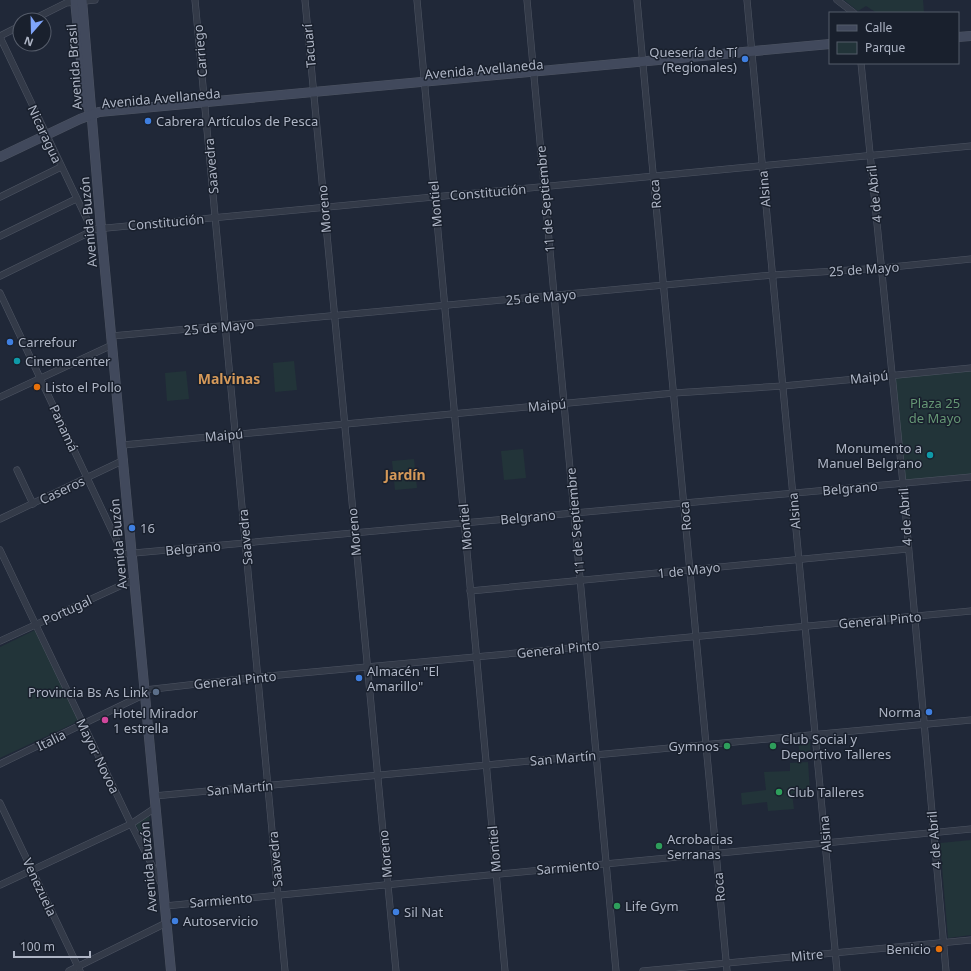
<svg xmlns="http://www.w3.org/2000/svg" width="971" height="971" font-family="'Noto Sans',sans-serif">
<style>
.green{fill:#223439}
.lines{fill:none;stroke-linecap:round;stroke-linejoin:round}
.street-casing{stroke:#4e5563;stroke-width:7}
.secondary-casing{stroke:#4e5563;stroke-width:10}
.street{stroke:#333a48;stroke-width:6}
.secondary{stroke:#41495c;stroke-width:9}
.shop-dot{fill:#3f7fe0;stroke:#19202d;stroke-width:1.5}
.culture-dot{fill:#0f9aa8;stroke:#19202d;stroke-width:1.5}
.food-dot{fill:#e8710a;stroke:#19202d;stroke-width:1.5}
.service-dot{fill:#5c6f8a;stroke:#19202d;stroke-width:1.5}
.hotel-dot{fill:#d1479c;stroke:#19202d;stroke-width:1.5}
.leisure-dot{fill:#2e9e5b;stroke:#19202d;stroke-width:1.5}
.labels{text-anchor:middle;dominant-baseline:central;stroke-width:3;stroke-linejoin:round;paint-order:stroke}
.street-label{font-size:13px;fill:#aeb5c5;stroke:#19202d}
.poi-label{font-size:13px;fill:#aeb5c5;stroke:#19202d;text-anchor:start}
.park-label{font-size:13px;fill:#659674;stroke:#19202d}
.neighbourhood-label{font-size:14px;font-weight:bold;fill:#d59959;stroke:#19202d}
</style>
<rect width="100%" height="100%" fill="#202838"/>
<g class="green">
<path d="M844 0H923L924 13H877L866 6 858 11Z"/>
<path d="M294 361 297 390 275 392 273 363Z"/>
<path d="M186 371 189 399 167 401 165 373Z"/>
<path d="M971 371V474L905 480 895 377Z"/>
<path d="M523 449 526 478 504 480 501 451Z"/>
<path d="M414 459 417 488 395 490 392 461Z"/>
<path d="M35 630 79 721 0 758V647Z"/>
<path d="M810 740 811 756 800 757 798 741Z"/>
<path d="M808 762 810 791 792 793 794 809 768 811 767 802 742 805 741 793 766 790 764 772 790 771V763Z"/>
<path d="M149 812 153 853 150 854 135 823Z"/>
<path d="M971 840V935L948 938 940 843Z"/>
</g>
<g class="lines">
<g class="street-casing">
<g id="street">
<path d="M195 0 285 971"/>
<path d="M305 0 396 971"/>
<path d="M417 0 505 971"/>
<path d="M527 0 616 971"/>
<path d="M637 0 727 971"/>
<path d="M747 0 837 971"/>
<path d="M837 0 854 13"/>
<path d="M32 20 66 3 95 0"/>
<path d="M0 36 20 26"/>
<path d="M0 37 92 230"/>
<path d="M861 63 903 484 946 971"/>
<path d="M0 197 61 167"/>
<path d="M0 236 76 199"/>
<path d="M0 276 96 229 971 146"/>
<path d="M0 293 123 554 971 477"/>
<path d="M112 336 773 275 882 268 971 259"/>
<path d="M0 397 112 345"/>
<path d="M123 445 674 393 783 386 971 368"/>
<path d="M17 470 33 504"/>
<path d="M0 519 124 460"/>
<path d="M0 550 131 824 161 883"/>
<path d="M470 591 907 549"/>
<path d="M0 641 135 579"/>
<path d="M145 690 258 677 971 611"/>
<path d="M0 764 145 694"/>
<path d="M154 796 971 720"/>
<path d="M0 803 80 971"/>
<path d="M0 885 131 824 155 808"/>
<path d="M165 906 971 829"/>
<path d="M69 971 166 923"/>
<path d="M643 971 971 940"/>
</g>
</g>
<g class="secondary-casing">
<g id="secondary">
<path d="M75 0 85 101 90 112"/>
<path d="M82 0 101 228 171 971"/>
<path d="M958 37 971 36"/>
<path d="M0 157 80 119 99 112 830 44"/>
</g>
</g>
<use href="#street" class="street"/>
<use href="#secondary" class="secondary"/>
</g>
<g class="shop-dot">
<circle cx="745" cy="59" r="4"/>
<circle cx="148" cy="121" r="4"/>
<circle cx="10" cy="342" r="4"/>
<circle cx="132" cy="528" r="4"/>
<circle cx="359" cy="678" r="4"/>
<circle cx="929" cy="712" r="4"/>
<circle cx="396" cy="912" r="4"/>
<circle cx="175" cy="921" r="4"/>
</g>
<g class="culture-dot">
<circle cx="17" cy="361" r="4"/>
<circle cx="930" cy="455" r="4"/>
</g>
<g class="food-dot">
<circle cx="37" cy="387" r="4"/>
<circle cx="939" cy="949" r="4"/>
</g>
<circle class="service-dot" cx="156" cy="692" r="4"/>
<circle class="hotel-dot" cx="105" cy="720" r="4"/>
<g class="leisure-dot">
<circle cx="727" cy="746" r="4"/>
<circle cx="773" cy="746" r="4"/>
<circle cx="779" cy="792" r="4"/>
<circle cx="659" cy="846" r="4"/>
<circle cx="617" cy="906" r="4"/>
</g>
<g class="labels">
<g class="street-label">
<text transform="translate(309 46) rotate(-95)">Tacuarí</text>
<text transform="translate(200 51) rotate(-95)">Carriego</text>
<text transform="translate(74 67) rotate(-94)">Avenida Brasil</text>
<text transform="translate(484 69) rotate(-5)">Avenida Avellaneda</text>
<text transform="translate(161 98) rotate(-5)">Avenida Avellaneda</text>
<text transform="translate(45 134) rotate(65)">Nicaragua</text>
<text transform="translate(211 166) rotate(-95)">Saavedra</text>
<text transform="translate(764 189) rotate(-95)">Alsina</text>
<text transform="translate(488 192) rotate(-5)">Constitución</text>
<text transform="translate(655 194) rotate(-95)">Roca</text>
<text transform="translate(874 194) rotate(-96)">4 de Abril</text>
<text transform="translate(545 199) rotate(-95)">11 de Septiembre</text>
<text transform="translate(435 204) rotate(-95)">Montiel</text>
<text transform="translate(324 209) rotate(-95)">Moreno</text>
<text transform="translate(88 222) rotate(-95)">Avenida Buzón</text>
<text transform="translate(166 222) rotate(-5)">Constitución</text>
<text transform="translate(864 269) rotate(-4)">25 de Mayo</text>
<text transform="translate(541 297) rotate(-5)">25 de Mayo</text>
<text transform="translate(219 327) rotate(-5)">25 de Mayo</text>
<text transform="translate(869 377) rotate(-6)">Maipú</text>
<text transform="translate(547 405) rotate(-5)">Maipú</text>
<text transform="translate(64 428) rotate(65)">Panamá</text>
<text transform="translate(224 435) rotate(-5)">Maipú</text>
<text transform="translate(850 488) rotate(-5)">Belgrano</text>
<text transform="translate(62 490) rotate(-25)">Caseros</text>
<text transform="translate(794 511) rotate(-95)">Alsina</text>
<text transform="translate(685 516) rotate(-95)">Roca</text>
<text transform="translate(528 517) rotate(-5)">Belgrano</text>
<text transform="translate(905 517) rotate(-94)">4 de Abril</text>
<text transform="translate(575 521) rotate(-95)">11 de Septiembre</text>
<text transform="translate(465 527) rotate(-95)">Montiel</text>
<text transform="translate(354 532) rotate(-95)">Moreno</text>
<text transform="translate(245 537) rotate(-95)">Saavedra</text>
<text transform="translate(118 544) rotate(-95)">Avenida Buzón</text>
<text transform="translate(193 548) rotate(-5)">Belgrano</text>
<text transform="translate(689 570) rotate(-6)">1 de Mayo</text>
<text transform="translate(67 610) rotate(-25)">Portugal</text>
<text transform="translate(880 620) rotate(-5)">General Pinto</text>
<text transform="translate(558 649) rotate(-6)">General Pinto</text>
<text transform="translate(235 680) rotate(-6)">General Pinto</text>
<text transform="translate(51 740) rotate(-26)">Italia</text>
<text transform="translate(98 756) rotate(64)">Mayor Novoa</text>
<text transform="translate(563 758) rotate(-5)">San Martín</text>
<text transform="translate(240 788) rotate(-5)">San Martín</text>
<text transform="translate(825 834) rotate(-95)">Alsina</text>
<text transform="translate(934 840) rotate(-95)">4 de Abril</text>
<text transform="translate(494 849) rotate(-95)">Montiel</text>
<text transform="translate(385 854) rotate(-95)">Moreno</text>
<text transform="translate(275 859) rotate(-95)">Saavedra</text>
<text transform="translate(148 867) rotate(-95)">Avenida Buzón</text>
<text transform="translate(568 867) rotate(-5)">Sarmiento</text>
<text transform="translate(40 887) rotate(65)">Venezuela</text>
<text transform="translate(719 887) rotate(-95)">Roca</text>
<text transform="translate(221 900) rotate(-5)">Sarmiento</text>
<text transform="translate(807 955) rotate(-5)">Mitre</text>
</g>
<g class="poi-label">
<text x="737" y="52" text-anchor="end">Quesería de Tí<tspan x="737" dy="15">(Regionales)</tspan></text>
<text x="156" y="121">Cabrera Artículos de Pesca</text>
<text x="18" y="342">Carrefour</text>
<text x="25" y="361">Cinemacenter</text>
<text x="45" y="387">Listo el Pollo</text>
<text x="922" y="448" text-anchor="end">Monumento a<tspan x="922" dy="15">Manuel Belgrano</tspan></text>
<text x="140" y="528">16</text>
<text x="367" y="671">Almacén "El<tspan x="367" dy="15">Amarillo"</tspan></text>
<text x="148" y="692" text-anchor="end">Provincia Bs As Link</text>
<text x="921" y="712" text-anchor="end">Norma</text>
<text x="113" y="713">Hotel Mirador<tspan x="113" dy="15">1 estrella</tspan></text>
<text x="781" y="739">Club Social y<tspan x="781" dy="15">Deportivo Talleres</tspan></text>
<text x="719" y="746" text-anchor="end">Gymnos</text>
<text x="787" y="792">Club Talleres</text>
<text x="667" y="839">Acrobacias<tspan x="667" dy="15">Serranas</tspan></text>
<text x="625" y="906">Life Gym</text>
<text x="404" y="912">Sil Nat</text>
<text x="183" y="921">Autoservicio</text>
<text x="931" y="949" text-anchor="end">Benicio</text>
</g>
<g class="park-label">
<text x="935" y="403">Plaza 25<tspan x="935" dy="15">de Mayo</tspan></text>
</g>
<g class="neighbourhood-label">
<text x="229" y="378">Malvinas</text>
<text x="405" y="474">Jardín</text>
</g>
</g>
<rect x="829" y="12" width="130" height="52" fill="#19202d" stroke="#555c6a"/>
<rect x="837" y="25" width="20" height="6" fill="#41495c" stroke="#555c6a"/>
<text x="865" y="32" font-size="12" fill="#aeb5c5">Calle</text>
<rect x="837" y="42" width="20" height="12" fill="#223439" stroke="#555c6a"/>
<text x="865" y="52" font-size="12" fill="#aeb5c5">Parque</text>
<g transform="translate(32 32) rotate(200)"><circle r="19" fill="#19202d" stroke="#555c6a"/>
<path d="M0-3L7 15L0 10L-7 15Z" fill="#7fa4f9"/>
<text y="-6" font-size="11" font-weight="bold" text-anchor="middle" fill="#aeb5c5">N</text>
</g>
<path d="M14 951v6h76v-6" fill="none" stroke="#aeb5c5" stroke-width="2"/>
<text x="20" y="951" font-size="12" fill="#aeb5c5" stroke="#19202d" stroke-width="3" paint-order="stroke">100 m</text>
</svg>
